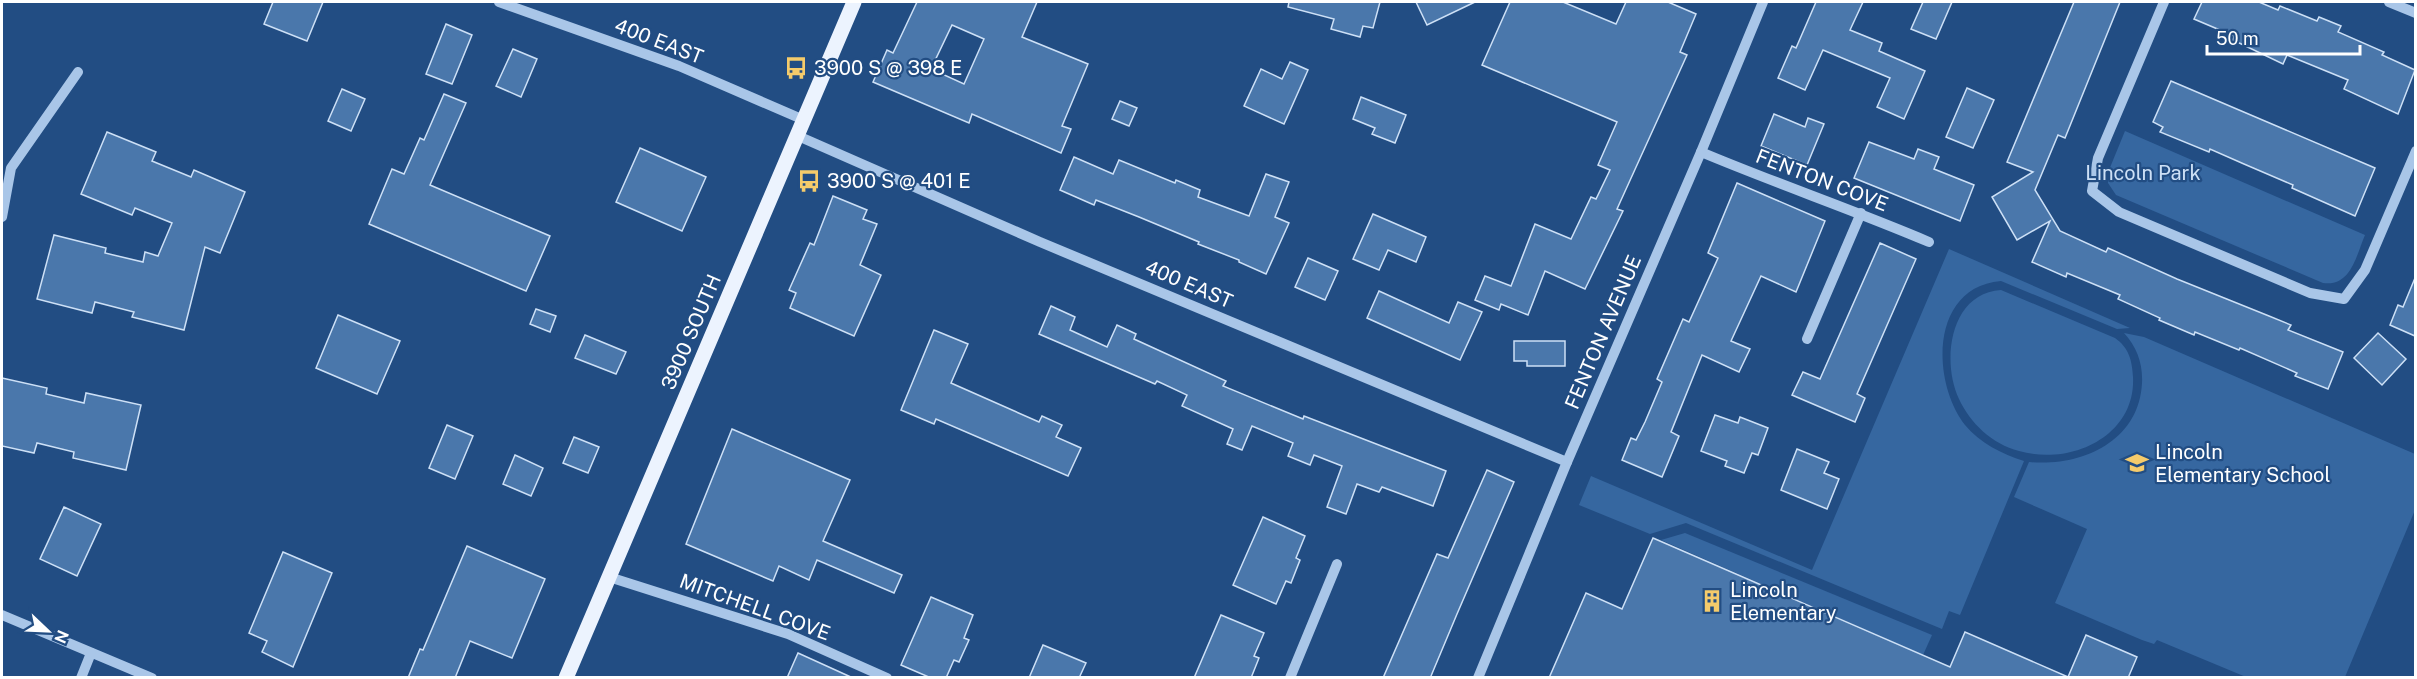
<svg xmlns="http://www.w3.org/2000/svg" width="2417" height="679" font-family="'Public Sans',sans-serif">
<style>
.green{fill:#3667a0}
.building{fill:#4a77ab;stroke:#cde0f6;stroke-width:1.5;fill-rule:evenodd}
.lines{fill:none;stroke-linecap:round;stroke-linejoin:round}
.minor{stroke:#a9c6e8;stroke-width:10}
.major{stroke:#ecf3fe;stroke-width:15}
.labels{text-anchor:middle;dominant-baseline:central;stroke-width:4.5;stroke-linejoin:round;paint-order:stroke}
.street-label{font-size:20px;fill:#fff;stroke:#224d83}
.poi-label{font-size:20px;fill:#fff;stroke:#224d83;text-anchor:start}
.park-label{font-size:20px;fill:#cde0f6;stroke:#224d83}
</style>
<rect width="100%" height="100%" fill="#224d83"/>
<g class="green">
<path d="M2125 131 2365 235C2356 256 2351 287 2323 283L2116 195 2108 183 2109 170Z"/>
<path d="M1949 249 2130 328 2117 329 2001 281C1930 287 1931 381 1965 425 1980 443 2002 454 2024 461L1960 615 1949 611 1942 629 1686 523 1650 534 1579 505 1591 476 1812 570Z"/>
<path d="M2001 290 2115 338C2129 348 2132 360 2133 377 2136 436 2071 466 2019 451 1992 444 1970 423 1959 399 1941 361 1950 293 2001 290Z"/>
<path d="M2124 333 2144 337 2415 454V510L2345 677H2246L2157 640 2154 644 2142 640 2055 603 2087 529 2014 497 2029 462C2081 467 2139 442 2142 383 2143 364 2137 347 2124 333Z"/>
<path d="M1685 533 1932 635 1923 655 1661 540Z"/>
</g>
<g class="building">
<path d="M273 2H323L307 41 264 24Z"/>
<path d="M917 2H1037L1022 37 1088 64 1062 126 1071 129 1061 153 972 114 969 123 873 82 887 50 893 53ZM952 25 984 39 964 84 931 69Z"/>
<path d="M1289 2H1380L1373 28 1363 26 1360 37 1331 29 1334 19 1288 7Z"/>
<path d="M1416 2H1475L1427 25Z"/>
<path d="M1510 2H1563L1616 24 1626 2H1668L1696 14 1680 52 1687 55 1617 209 1623 211 1585 289 1545 271 1528 315 1501 304 1499 310 1475 300 1485 276 1511 286 1535 224 1571 239 1591 197 1596 199 1610 170 1598 165 1617 122 1482 65Z"/>
<path d="M1816 2H1863L1850 30 1882 43 1879 51 1925 71 1904 119 1877 107 1890 78 1823 50 1805 90 1778 78 1792 46 1796 48Z"/>
<path d="M1923 2H1952L1936 39 1911 29Z"/>
<path d="M2074 2H2120L2065 138 2058 135 2035 190 2060 231 2106 252 2108 248 2177 279 2269 316 2291 325 2288 330 2343 352 2328 389 2295 376 2297 373 2240 348 2239 350 2195 332 2194 335 2159 320 2160 318 2118 299 2120 295 2067 273 2066 277 2032 262 2050 221 2017 240 1992 197 2033 172 2007 162Z"/>
<path d="M2202 2H2259L2278 10 2280 6 2317 21 2319 17 2341 26 2338 32 2384 52 2382 55 2415 70 2398 114 2344 89 2348 80 2287 55 2283 64 2233 40 2234 36 2194 19Z"/>
<path d="M446 24 472 35 452 84 426 74Z"/>
<path d="M513 49 537 59 521 97 496 86Z"/>
<path d="M1290 62 1308 70 1284 124 1244 106 1261 69 1282 79Z"/>
<path d="M2171 81 2375 168 2355 216 2292 188 2293 185 2244 164 2210 149 2209 152 2160 132 2163 127 2153 122Z"/>
<path d="M1967 88 1994 100 1973 148 1946 137Z"/>
<path d="M342 89 365 99 351 131 328 121Z"/>
<path d="M444 94 466 103 430 185 550 236 526 291 369 224 392 169 404 174 420 138 424 140Z"/>
<path d="M1361 97 1406 115 1395 143 1372 134 1375 128 1353 119Z"/>
<path d="M1120 101 1137 108 1129 126 1112 119Z"/>
<path d="M1774 114 1805 127 1808 118 1824 124 1807 165 1761 146Z"/>
<path d="M107 132 156 152 152 161 191 177 194 170 245 192 220 253 205 247 184 330 132 317 134 312 95 302 92 313 37 299 54 235 106 248 105 253 143 262 145 252 158 256 172 223 135 208 132 215 81 194Z"/>
<path d="M1869 142 1914 159 1918 149 1939 157 1934 169 1974 185 1960 221 1854 178Z"/>
<path d="M640 148 706 177 682 231 616 202Z"/>
<path d="M1074 157 1113 174 1119 160 1175 183 1176 180 1200 190 1198 197 1249 216 1266 174 1289 182 1275 217 1289 223 1266 274 1239 262V260L1198 244 1199 242 1139 217 1096 200 1094 205 1060 190Z"/>
<path d="M1737 183 1825 221 1796 292 1761 276 1731 341 1750 349 1739 372 1702 355 1671 432 1679 436 1662 477 1622 460 1631 438 1636 440 1645 422 1662 382 1657 379 1683 319 1689 322 1718 258 1708 253Z"/>
<path d="M833 196 867 210 863 219 877 224 860 265 881 275 854 336 790 308 796 293 789 290 810 243 814 245Z"/>
<path d="M1373 214 1426 237 1416 262 1388 250 1379 270 1353 259Z"/>
<path d="M1880 243 1916 259 1857 394 1865 398 1855 422 1792 395 1803 372 1820 379Z"/>
<path d="M1308 258 1338 271 1325 300 1295 287Z"/>
<path d="M2415 278V336L2390 325 2398 305 2403 307Z"/>
<path d="M1379 291 1449 323 1458 302 1482 312 1460 360 1367 318Z"/>
<path d="M1051 306 1075 317 1070 330 1107 347 1117 325 1136 334 1134 339 1226 381 1223 386 1303 419 1304 416 1446 471 1433 506 1382 487 1379 492 1357 484 1346 514 1327 507 1342 466 1314 455 1310 465 1288 456 1293 443 1252 426 1242 450 1227 444 1233 429 1182 406 1187 395 1157 381 1155 384 1039 334Z"/>
<path d="M536 309 556 316 550 332 530 324Z"/>
<path d="M338 315 400 341 377 394 316 368Z"/>
<path d="M934 330 968 344 951 383 1039 422 1042 416 1062 425 1056 437 1081 448 1068 476 936 419 934 424 901 410Z"/>
<path d="M2378 333 2406 359 2382 385 2354 358Z"/>
<path d="M585 335 626 352 616 374 575 358Z"/>
<path d="M1514 341H1565V366H1527V361H1514Z"/>
<path d="M2 378 47 388 46 394 84 403 86 393 141 405 126 470 73 458 74 452 37 443 34 453 2 446Z"/>
<path d="M1715 415 1738 423 1740 417 1768 428 1758 455 1752 453 1744 473 1725 466 1727 461 1701 451Z"/>
<path d="M447 425 473 436 455 479 429 468Z"/>
<path d="M732 429 850 480 823 541 902 575 894 593 817 560 809 580 779 566 773 581 686 544Z"/>
<path d="M574 437 599 447 588 473 563 463Z"/>
<path d="M1797 449 1829 462 1824 473 1839 479 1827 509 1781 490Z"/>
<path d="M515 455 543 468 531 496 503 484Z"/>
<path d="M1487 470 1514 482 1457 614 1431 676 1433 678H1383L1437 554 1448 558Z"/>
<path d="M64 507 101 524 77 576 40 559Z"/>
<path d="M1263 517 1305 536 1296 558 1300 560 1291 583 1286 581 1276 604 1233 585Z"/>
<path d="M1653 538 1950 667 1965 632 2068 677 2086 635 2137 657 2128 678H1549L1586 593 1622 609Z"/>
<path d="M467 546 545 579 512 658 470 641 455 678H408L420 649 423 650Z"/>
<path d="M283 552 332 573 293 667 262 652 267 641 249 633Z"/>
<path d="M931 597 973 615 964 638 969 640 959 662 954 660 946 678H931L901 665Z"/>
<path d="M1221 615 1264 633 1254 656 1259 658 1251 678H1194Z"/>
<path d="M1043 645 1086 663 1079 678H1029Z"/>
<path d="M798 653 853 678H787Z"/>
</g>
<g class="lines">
<g class="minor">
<path d="M499 2 679 66 804 120"/>
<path d="M2164 2 2098 158 2092 191 2119 212 2310 293 2344 299 2365 270 2416 151"/>
<path d="M2389 2 2416 13"/>
<path d="M798 136 1040 242 1567 462"/>
<path d="M1701 152C1777 184 1854 210 1929 242"/>
<path d="M2 217 11 168 78 72"/>
<path d="M1807 339 1861 213"/>
<path d="M609 577 788 634 887 678"/>
<path d="M2 615 152 678"/>
<path d="M81 678 91 653"/>
<path d="M1290 678 1337 564"/>
<path d="M1478 678 1567 462 1701 152 1763 2"/>
</g>
<path class="major" d="M566 678 854 2"/>
</g>
<defs>
<g id="bus-bare" transform="scale(1.8)"><path d="M-5-6H5V4H4V6H2V4H-2V6H-4V4H-5ZM-3.5-4V0h7V-4ZM-3.5 1.2v1.5H-2V1.2ZM2 1.2v1.5H3.5V1.2Z" fill="#f5cb6b" stroke="#224d83" stroke-width="2.5" paint-order="stroke"/></g>
<g id="school-bare" transform="scale(1.8)"><path d="M0-5L7-2L0 1L-7-2ZM-4 1L0 2.5L4 1V4Q0 6-4 4Z" fill="#f5cb6b" stroke="#224d83" stroke-width="2.5" paint-order="stroke"/></g>
<g id="building-bare" transform="scale(1.8)"><path d="M-4-6H4V6H1V3H-1V6H-4ZM-2.5-4.3h1.7v1.8h-1.7ZM.8-4.3h1.7v1.8H.8ZM-2.5-1h1.7V.8h-1.7ZM.8-1h1.7V.8H.8Z" fill="#f5cb6b" stroke="#224d83" stroke-width="2.5" paint-order="stroke"/></g>
</defs>
<g fill-rule="evenodd">
<use href="#bus-bare" x="796" y="68"/>
<use href="#bus-bare" x="809" y="181"/>
<use href="#school-bare" x="2137" y="463"/>
<use href="#building-bare" x="1712" y="601"/>
</g>
<g class="labels">
<g class="street-label">
<text transform="translate(659 41) rotate(21)">400 EAST</text>
<text transform="translate(1822 180) rotate(21)">FENTON COVE</text>
<text transform="translate(1189 284) rotate(23)">400 EAST</text>
<text transform="translate(691 332) rotate(-67)">3900 SOUTH</text>
<text transform="translate(1603 332) rotate(-67)">FENTON AVENUE</text>
<text transform="translate(755 607) rotate(20)">MITCHELL COVE</text>
</g>
<g class="poi-label">
<text x="814" y="68">3900 S @ 398 E</text>
<text x="827" y="181">3900 S @ 401 E</text>
<text x="2155" y="452">Lincoln<tspan x="2155" dy="23">Elementary School</tspan></text>
<text x="1730" y="590">Lincoln<tspan x="1730" dy="23">Elementary</tspan></text>
</g>
<g class="park-label">
<text x="2143" y="173">Lincoln Park</text>
</g>
</g>
<rect width="2417" height="679" fill="none" stroke="#ffffff" stroke-width="6"/>
<g transform="translate(48 631) rotate(113)" stroke="#224d83" stroke-width="4.5" paint-order="stroke">
<path d="M0-4.5L10 22L0 15L-10 22Z" fill="#ffffff"/>
<text y="-9" font-size="16" font-weight="bold" text-anchor="middle" fill="#ffffff">N</text>
</g>
<path d="M2207 45v9h153v-9" fill="none" stroke="#ffffff" stroke-width="3"/>
<text x="2216" y="45" font-size="18" fill="#ffffff" stroke="#224d83" stroke-width="4.5" paint-order="stroke">50 m</text>
</svg>
